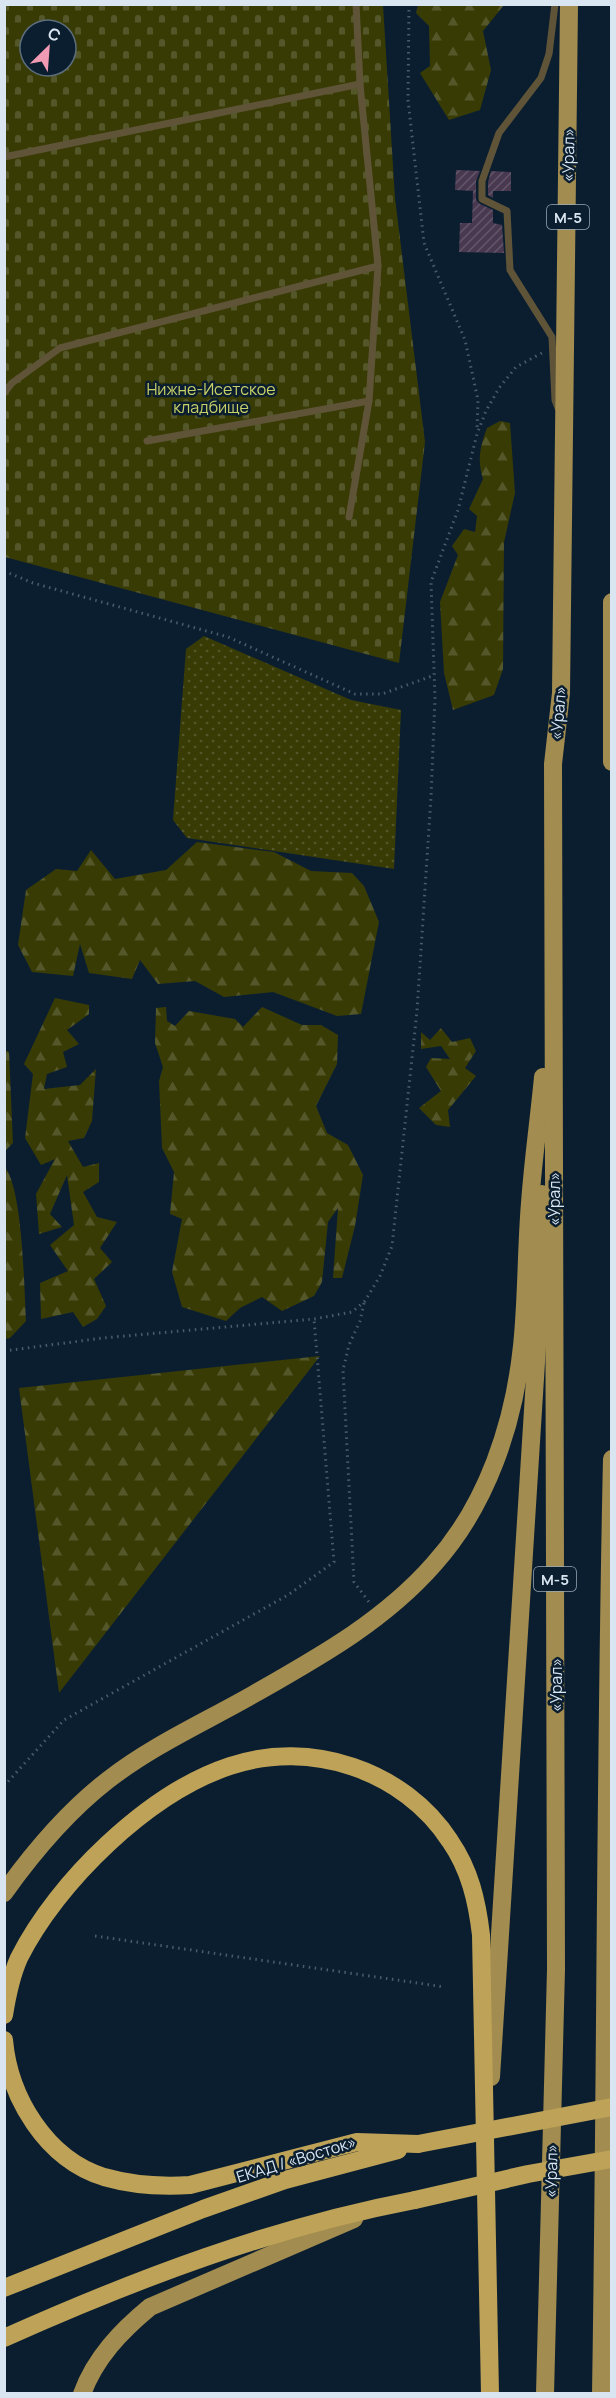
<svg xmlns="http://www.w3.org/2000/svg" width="616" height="2398" font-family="Manrope,sans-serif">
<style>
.grass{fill:url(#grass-dots)}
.forest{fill:url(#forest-firs)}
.cemetery{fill:url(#cemetery-stones);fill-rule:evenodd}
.building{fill:url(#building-hatch)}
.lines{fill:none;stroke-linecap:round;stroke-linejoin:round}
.path{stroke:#4a5b6b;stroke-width:3;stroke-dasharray:1.5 4.5;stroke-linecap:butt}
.lane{stroke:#5f5438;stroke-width:7}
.primary{stroke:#a28c4f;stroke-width:18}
.highway{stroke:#bda257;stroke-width:18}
.highway-bridge{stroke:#bda257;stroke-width:18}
.labels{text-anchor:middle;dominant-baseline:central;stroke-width:5;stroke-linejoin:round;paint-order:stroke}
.shield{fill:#0b1e30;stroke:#9ba9b7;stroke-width:1.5}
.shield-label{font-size:15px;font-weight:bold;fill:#d9e5f1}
.street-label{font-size:16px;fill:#d9e5f1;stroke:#0b1e30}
.park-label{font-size:16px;fill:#c8d067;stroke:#0b1e30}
</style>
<defs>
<pattern id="grass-dots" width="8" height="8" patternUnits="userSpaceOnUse" patternTransform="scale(1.5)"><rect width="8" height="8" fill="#383b04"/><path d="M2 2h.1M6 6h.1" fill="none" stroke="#545729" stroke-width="1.8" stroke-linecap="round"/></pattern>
<pattern id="forest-firs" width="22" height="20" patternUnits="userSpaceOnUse" patternTransform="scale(1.5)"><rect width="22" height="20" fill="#383b04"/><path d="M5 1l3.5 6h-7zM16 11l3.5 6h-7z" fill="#545729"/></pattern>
<pattern id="cemetery-stones" width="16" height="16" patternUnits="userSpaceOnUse" patternTransform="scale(1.5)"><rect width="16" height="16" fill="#383b04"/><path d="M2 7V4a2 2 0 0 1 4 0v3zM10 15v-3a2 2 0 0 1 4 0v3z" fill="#545729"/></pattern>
<pattern id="building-hatch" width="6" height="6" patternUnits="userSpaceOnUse" patternTransform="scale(1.5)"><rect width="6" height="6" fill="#493950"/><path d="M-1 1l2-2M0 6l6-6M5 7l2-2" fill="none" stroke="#63566a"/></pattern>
</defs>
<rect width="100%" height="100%" fill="#0b1e30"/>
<path class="grass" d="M204 636 351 700 401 710 394 869 187 838 173 820 186 649Z"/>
<g class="forest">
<path d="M418 5H504L483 31 491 70 480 110 449 120 420 73 430 66 429 26 416 13Z"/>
<path d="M500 421 510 423 515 493 504 542 503 669 494 695 453 710 444 673 440 602 458 555 452 546 464 529 475 532 477 516 469 509 483 479C477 460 480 447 487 428Z"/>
<path d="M197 842 274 852 311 871 352 873 364 886 379 922 361 1014 337 1016 273 992 224 997 195 981 158 984 140 960 132 979 89 973 80 944 73 976 32 972 18 945 26 890 56 869 77 871 91 850 115 879 166 870Z"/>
<path d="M55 998 89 1005V1014L67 1030 79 1044 63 1052 67 1067 47 1074 44 1089 80 1085 96 1069 92 1121 84 1138 68 1141 83 1167 99 1163V1182L83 1192 97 1217 117 1222 100 1248 112 1262 94 1279 106 1306 97 1319 83 1327 73 1312 41 1319 40 1283 68 1271 50 1245 74 1225 67 1175 50 1214 62 1227 39 1234 36 1194 55 1159 41 1165 25 1138 33 1074 24 1064Z"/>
<path d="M166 1007 167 1021 175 1026 189 1011 235 1019 243 1027 262 1007 302 1025H321L338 1035 337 1064 316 1106 327 1133 348 1145 363 1175 355 1226 342 1278H333L338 1208 328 1222 322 1282 314 1296 282 1311 262 1297 240 1308 226 1321 182 1307 172 1272 182 1219 170 1214 174 1172 162 1148 159 1081 163 1067 155 1043 156 1008Z"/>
<path d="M441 1028 452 1042 470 1038 476 1051 465 1068 476 1076 448 1110 450 1127 436 1125 419 1108 441 1091 426 1067 431 1058 450 1059 441 1046 421 1049V1032L430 1040Z"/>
<path d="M5 1050 9 1052 13 1143 5 1151Z"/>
<path d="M5 1167C23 1191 24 1287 26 1321L10 1338 5 1339Z"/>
<path d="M320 1356 59 1693 19 1388Z"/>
</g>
<path class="cemetery" d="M4 5H383L395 198 425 442 399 663 5 557ZM30 30H66V66H30Z"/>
<g class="building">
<path d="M456 170 480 171 476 181V200L480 204 493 210V223L502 225 504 253 459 252 460 223H472L473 191 455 190Z"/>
<path d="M491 171 511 172V191H493V198L488 195V182Z"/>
</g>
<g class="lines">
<g class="path">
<path d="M409 4 408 100 424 243 465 340 478 400 477 430"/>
<path d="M4 571 33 583 228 637 355 694H382L432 676"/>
<path d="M364 1303 360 1321 349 1345 343 1370 354 1582 369 1602"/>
<path d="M4 1351 103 1338 314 1319 352 1312 365 1301 380 1276 392 1246 417 1011 431 797 435 698 431 582 458 510 477 434 486 411 499 388 516 367 542 353"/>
<path d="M4 1786 64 1720 288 1595 334 1562 314 1319"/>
<path d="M95 1936 445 1987"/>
</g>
<g class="lane">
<path d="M555 4 549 54 541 78 499 133 482 181V199L507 211 510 270 552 337 555 400 558 408"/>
<path d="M4 157 360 84"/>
<path d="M4 393 12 383 60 348 378 266"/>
<path d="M147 441 369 401"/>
<path d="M349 517 369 401 378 266 360 84 356 4"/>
</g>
<g class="primary">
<path d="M612 602V762"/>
<path d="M4 1893C34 1851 68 1811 108 1780 153 1745 205 1722 254 1694 319 1657 384 1621 434 1564 487 1505 514 1424 522 1346 527 1299 526 1251 530 1203 533 1161 539 1119 543 1077"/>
<path d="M491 2077 541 1283 542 1194"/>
<path d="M82 2394C95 2358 121 2331 150 2307L354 2219"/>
<path d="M545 2394 556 1969 553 764 561 693 569 4"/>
<path d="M601 2394C606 2082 605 1770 612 1459"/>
</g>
<g class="highway">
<path d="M4 2015C7 1996 11 1976 19 1958 57 1882 148 1793 230 1766 310 1739 404 1770 450 1841 470 1870 477 1901 481 1935L490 2394"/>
<path d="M4 2040C9 2097 46 2159 104 2177 132 2185 160 2187 190 2185L357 2142 418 2144"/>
<path d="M4 2288 203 2209 285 2180 398 2150"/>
<path d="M4 2338C136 2279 273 2227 415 2200"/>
</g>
<g class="highway-bridge">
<path d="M418 2144 612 2107"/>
<path d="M415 2200 528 2174 612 2159"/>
</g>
</g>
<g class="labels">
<g class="shield">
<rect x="547" y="205" width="42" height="24" rx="4.5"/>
<rect x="534" y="1567" width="42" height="24" rx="4.5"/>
</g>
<g class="shield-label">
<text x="568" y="217">М-5</text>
<text x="555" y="1579">М-5</text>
</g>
<g class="street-label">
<text transform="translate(568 155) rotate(-89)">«Урал»</text>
<text transform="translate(558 713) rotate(-85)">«Урал»</text>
<text transform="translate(554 1199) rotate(-90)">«Урал»</text>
<text transform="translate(556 1685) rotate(-90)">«Урал»</text>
<text transform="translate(296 2159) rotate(-17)">ЕКАД / «Восток»</text>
<text transform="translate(551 2171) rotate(-89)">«Урал»</text>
</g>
<g class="park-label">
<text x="211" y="389">Нижне-Исетское<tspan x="211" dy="18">кладбище</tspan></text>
</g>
</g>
<rect width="616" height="2398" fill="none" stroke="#d9e5f1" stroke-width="12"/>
<g transform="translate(48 48) rotate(25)"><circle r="28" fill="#0b1e30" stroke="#5d6e7d" stroke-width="1.5"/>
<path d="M0-4.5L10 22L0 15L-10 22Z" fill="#f19ab4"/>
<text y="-9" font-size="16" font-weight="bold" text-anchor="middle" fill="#d9e5f1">С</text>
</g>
</svg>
